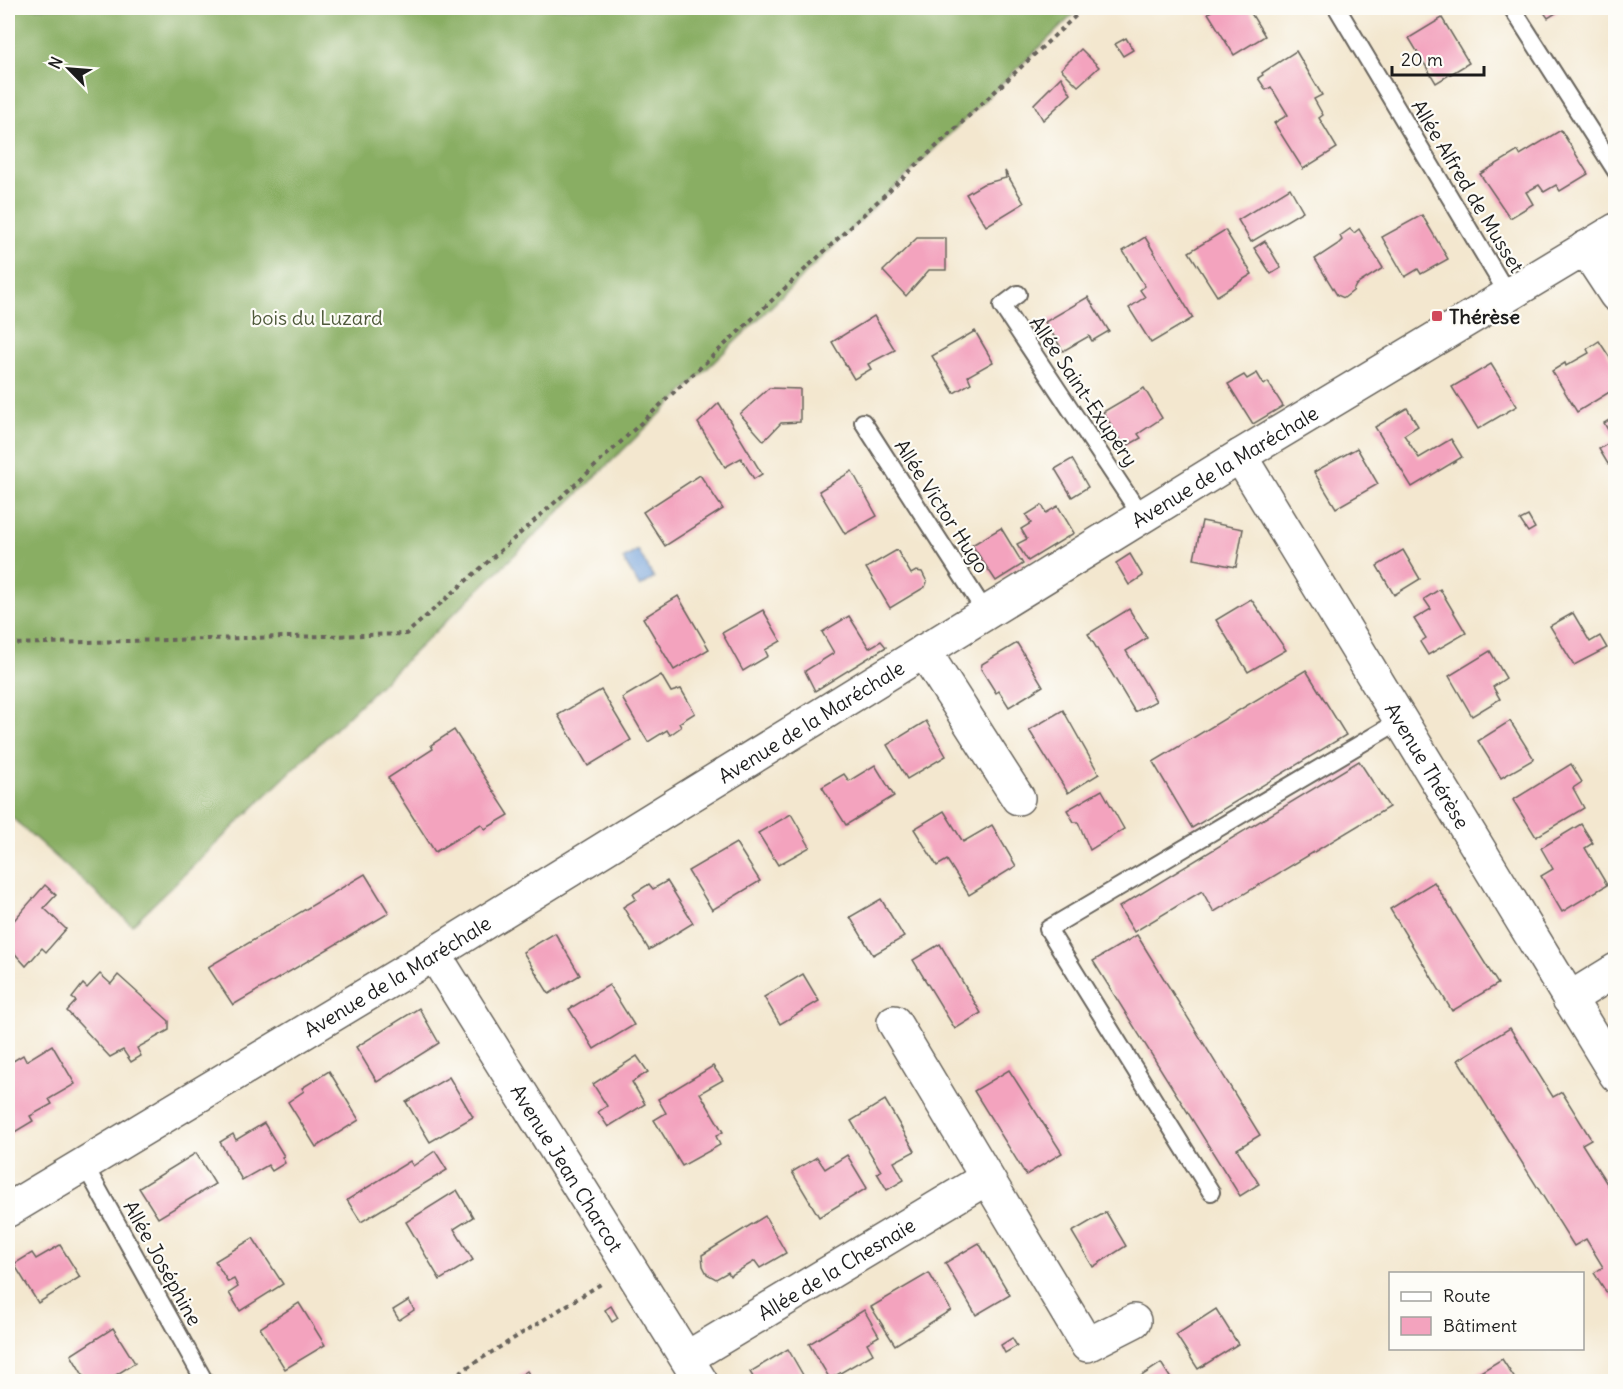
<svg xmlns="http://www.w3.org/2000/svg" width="1623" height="1389" font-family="Delius,sans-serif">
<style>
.forest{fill:#89ae64;stroke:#526540;stroke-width:1.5}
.water{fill:#709fd9;stroke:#465e7a;stroke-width:1.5}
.building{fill:#f3a3be}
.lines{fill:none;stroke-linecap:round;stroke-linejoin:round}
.service-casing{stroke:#67635b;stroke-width:20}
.minor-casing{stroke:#67635b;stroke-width:36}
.tertiary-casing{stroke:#67635b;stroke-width:36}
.path{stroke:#67635b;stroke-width:4;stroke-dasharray:4.5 4.5;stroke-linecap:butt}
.service{stroke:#fff;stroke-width:16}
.minor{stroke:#fff;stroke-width:33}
.tertiary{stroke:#fff;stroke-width:33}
.poi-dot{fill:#d1495b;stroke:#fdfcf7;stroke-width:2}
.labels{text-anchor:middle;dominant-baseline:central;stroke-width:4.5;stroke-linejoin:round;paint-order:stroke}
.street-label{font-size:20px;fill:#1c1c1c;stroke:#fdfcf7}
.poi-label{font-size:20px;font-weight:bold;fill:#1c1c1c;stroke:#fdfcf7;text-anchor:start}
.park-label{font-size:20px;fill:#4e593a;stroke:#fdfcf7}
</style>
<rect width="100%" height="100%" fill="#fdfcf7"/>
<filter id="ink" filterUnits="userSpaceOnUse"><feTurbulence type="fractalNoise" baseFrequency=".0167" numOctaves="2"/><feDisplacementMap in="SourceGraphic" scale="12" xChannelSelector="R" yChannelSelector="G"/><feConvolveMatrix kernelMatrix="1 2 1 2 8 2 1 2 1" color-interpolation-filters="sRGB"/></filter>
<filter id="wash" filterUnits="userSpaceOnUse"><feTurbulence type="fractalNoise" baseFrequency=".008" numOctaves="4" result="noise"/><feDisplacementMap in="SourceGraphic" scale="24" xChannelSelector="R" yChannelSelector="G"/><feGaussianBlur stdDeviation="1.35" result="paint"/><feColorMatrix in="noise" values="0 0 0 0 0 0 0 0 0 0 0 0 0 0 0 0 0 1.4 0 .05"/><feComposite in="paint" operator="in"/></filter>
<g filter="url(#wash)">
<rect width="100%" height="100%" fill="#f3e7cf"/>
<path class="forest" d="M8 8H1080L132 925 8 814Z"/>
<path class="water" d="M638 550 654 578 640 587 623 559Z"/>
<g id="blocks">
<g class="building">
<path d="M1216 8H1253L1249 10 1265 36 1234 55 1208 13Z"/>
<path d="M1541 8H1564L1548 18Z"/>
<path d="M1442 18 1469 63 1436 83 1409 38Z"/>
<path d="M1126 38 1133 50 1123 56 1115 44Z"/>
<path d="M1081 49 1099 67 1078 86 1061 69Z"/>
<path d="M1296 51 1322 95 1314 99 1323 115 1319 118 1337 148 1303 169 1274 123 1288 115 1271 87 1266 90 1258 78 1263 75 1262 73Z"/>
<path d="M1061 77 1071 94 1043 120 1034 104Z"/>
<path d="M1561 130 1588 174 1560 191 1556 185 1544 192 1539 185 1526 192 1533 204 1510 218 1480 174 1518 151 1520 155Z"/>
<path d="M1005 171 1024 203 986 226 966 194 983 184 1006 178Z"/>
<path d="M1290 188 1303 211 1251 242 1238 220Z"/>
<path d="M1422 215 1448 259 1421 274 1418 269 1405 277 1382 237Z"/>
<path d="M1350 229 1354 233 1359 229 1383 268 1356 285 1353 291 1344 298 1337 295 1315 259 1338 244 1342 240 1340 236Z"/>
<path d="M1225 230 1252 274 1217 296 1189 252Z"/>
<path d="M1145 237 1193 318 1151 343 1129 308 1145 297 1140 290 1145 286 1123 251Z"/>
<path d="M917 238H946V270H929L906 296 883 271Z"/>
<path d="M1265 241 1281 268 1271 274 1254 248Z"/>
<path d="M1088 297 1109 331 1092 341 1089 336 1063 351 1045 322Z"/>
<path d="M874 316 895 350 868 364 871 369 854 379 832 342Z"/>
<path d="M975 331 993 362 968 376 971 383 954 393 932 356Z"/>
<path d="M1599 341 1616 367V388L1577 412 1552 371 1565 363 1566 366 1589 353 1587 349Z"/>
<path d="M1491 364 1517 406 1478 429 1452 387Z"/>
<path d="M1257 373 1264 385 1268 382 1283 406 1253 424 1228 384 1244 375 1247 379Z"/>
<path d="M769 388 800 389V422L781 423 764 441 740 414Z"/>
<path d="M1144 388 1162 418 1138 434 1141 438 1125 447 1103 412Z"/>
<path d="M719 403 762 474 754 479 741 458 725 467 698 423Z"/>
<path d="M1407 408 1418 426 1404 435 1419 458 1451 439 1462 457 1412 487 1375 427Z"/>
<path d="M1616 416V460L1608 464 1599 449 1614 440 1604 423Z"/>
<path d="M1357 448 1378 484 1336 508 1314 472Z"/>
<path d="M1072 459 1088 487 1072 497 1055 469Z"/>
<path d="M852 471 877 516 845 534 819 491Z"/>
<path d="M700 475 723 509 665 546 643 512Z"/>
<path d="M1042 505 1046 513 1058 506 1074 533 1028 561 1017 544 1027 539 1021 529 1031 523 1026 515Z"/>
<path d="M1528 516 1535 528 1528 532 1520 520Z"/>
<path d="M1202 521 1243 529 1236 567 1194 559Z"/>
<path d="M1001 528 1023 564 996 581 972 545Z"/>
<path d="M897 550 911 574 916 571 922 572 927 582 925 587 890 608 866 568Z"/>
<path d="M1403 550 1420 579 1394 595 1377 566Z"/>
<path d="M1130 554 1143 576 1129 585 1116 563Z"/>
<path d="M1440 589 1466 633 1428 655 1420 642 1426 638 1414 619 1431 609 1424 599Z"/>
<path d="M678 596 709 649 674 670 643 618Z"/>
<path d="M1251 599 1286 650 1248 672 1216 620Z"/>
<path d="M1129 609 1147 638 1126 651 1156 701 1135 712 1088 634Z"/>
<path d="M763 610 781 641 765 650 768 656 743 671 722 633Z"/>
<path d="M1573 613 1590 642 1600 636 1607 648 1574 665 1550 626Z"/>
<path d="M849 616 869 648 881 641 886 647 815 691 805 671 834 653 822 632Z"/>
<path d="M1017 643 1043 686 1009 707 999 691 996 693 981 669 982 664Z"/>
<path d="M1490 651 1506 678 1493 687 1500 699 1472 716 1449 676Z"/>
<path d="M1306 670 1346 735 1192 828 1153 762Z"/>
<path d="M661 675 671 692 681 689 695 713 679 723 681 727 670 735 667 730 648 742 622 698Z"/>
<path d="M601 690 631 740 588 766 558 715Z"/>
<path d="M1063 710 1099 774 1068 793 1029 730Z"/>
<path d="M926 721 946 756 907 779 887 745Z"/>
<path d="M1510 721 1534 759 1501 778 1478 741Z"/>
<path d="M454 730 509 815 485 829 481 824 435 852 388 778 433 749 431 745Z"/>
<path d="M1359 761 1389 807 1214 912 1202 891 1134 932 1119 907Z"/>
<path d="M1571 764 1582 782 1573 788 1584 808 1536 837 1513 800Z"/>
<path d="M875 765 894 796 846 825 822 787 844 774 849 781Z"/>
<path d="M1102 790 1124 829 1090 850 1078 822H1074L1067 810Z"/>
<path d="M944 811 963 842 992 825 1016 866 969 895 947 860 937 866 914 829Z"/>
<path d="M791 814 810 847 778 865 758 833Z"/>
<path d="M1581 824 1593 843 1585 848 1607 885 1562 912 1541 876 1553 869 1541 848Z"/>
<path d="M736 843 760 881 712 910 688 871Z"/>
<path d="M365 874 389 913 233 1005 208 967Z"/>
<path d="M667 881 693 923 649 950 623 907 636 899 633 894 649 884 653 889Z"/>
<path d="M1434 882 1498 984 1452 1011 1390 909Z"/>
<path d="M45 885 56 895 44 908 66 929 46 952 42 948 26 966 8 946V927Z"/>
<path d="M881 899 904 937 873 955 850 917Z"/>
<path d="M555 933 580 975 549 994 523 952Z"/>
<path d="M1137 935 1260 1135 1237 1149 1259 1184 1240 1196 1093 961Z"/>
<path d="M940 944 981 1013 955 1029 913 960Z"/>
<path d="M100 974 111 984 118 975 169 1021V1030L137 1048 141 1056 131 1062 123 1050 110 1057 67 1011 76 1001 72 998 83 984 87 988Z"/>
<path d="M803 974 819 1001 780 1024 764 997Z"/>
<path d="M609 985 634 1025 594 1049 569 1009Z"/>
<path d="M419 1008 439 1043 377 1082 356 1047Z"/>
<path d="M1510 1028 1553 1097 1562 1092 1591 1139 1582 1144 1616 1198V1298L1612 1301 1594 1273 1603 1267 1586 1239 1574 1246 1458 1060Z"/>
<path d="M52 1045 75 1084 49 1099 52 1104 30 1116 33 1121 8 1136V1064L23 1055 26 1061Z"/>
<path d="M637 1056 648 1072 632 1082 645 1104 608 1127 598 1112 607 1106 593 1084Z"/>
<path d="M713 1066 723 1080 700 1093 723 1132 716 1136 720 1145 682 1166 654 1120 666 1113 658 1099Z"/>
<path d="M1009 1070 1062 1153 1026 1175 974 1091Z"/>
<path d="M329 1071 359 1120 316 1147 288 1102 304 1091 302 1088Z"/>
<path d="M449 1077 473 1117 430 1142 406 1102Z"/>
<path d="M885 1100 915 1151 894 1162 904 1180 887 1190 877 1173 881 1171 851 1121Z"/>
<path d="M264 1123 284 1156 282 1157 285 1163 272 1171 268 1165 242 1180 220 1142 233 1134 236 1140Z"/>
<path d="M435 1151 447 1170 361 1222 347 1200 410 1161 413 1166Z"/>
<path d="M196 1153 215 1184 158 1218 139 1188Z"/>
<path d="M847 1155 867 1188 819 1217 792 1172 817 1157 825 1169Z"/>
<path d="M457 1190 473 1217 454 1229 473 1260 440 1280 406 1222Z"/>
<path d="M1106 1212 1126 1246 1093 1267 1072 1232Z"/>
<path d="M765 1216 786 1253 760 1268 755 1261 730 1276 728 1272 716 1279 707 1274 703 1266 702 1255Z"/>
<path d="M253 1238 283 1284 240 1311 229 1293 238 1287 234 1279 228 1282 215 1261Z"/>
<path d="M979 1243 1010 1295 976 1315 945 1263Z"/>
<path d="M60 1245 80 1277 38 1303 14 1264 32 1253 36 1259Z"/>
<path d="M929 1273 951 1310 895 1345 871 1307Z"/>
<path d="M409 1300 414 1310 399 1320 393 1310Z"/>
<path d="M299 1303 325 1345 285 1369 260 1328Z"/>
<path d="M611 1306 618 1318 612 1322 605 1310Z"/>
<path d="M1216 1309 1238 1344 1198 1369 1176 1335Z"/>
<path d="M864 1310 879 1336 867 1343 873 1354 830 1379 809 1344Z"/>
<path d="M113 1328 135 1363 105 1382H87L71 1355Z"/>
<path d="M1012 1338 1017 1346 1005 1353 1001 1345Z"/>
<path d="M788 1349 807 1382H756L750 1372Z"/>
<path d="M1502 1359 1517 1382H1464Z"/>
<path d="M1161 1363 1173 1382H1132Z"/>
<path d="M527 1371 534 1382H511Z"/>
</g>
</g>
</g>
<g filter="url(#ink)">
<use href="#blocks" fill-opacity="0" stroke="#67635b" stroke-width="1.5"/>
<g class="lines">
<g class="service-casing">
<g id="service">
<path d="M1337 8 1507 293"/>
<path d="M1512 8 1616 171"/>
<path d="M1018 294 1002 306 1142 517"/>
<path d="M863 422 986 613"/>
<path d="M84 1164 205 1382"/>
<path d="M1211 1192 1048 929 1401 720"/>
</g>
</g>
<g class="minor-casing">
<g id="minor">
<path d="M1585 248 1616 295"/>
<path id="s1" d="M1240 456 1616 1075"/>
<path d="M924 651 1018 798"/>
<path id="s2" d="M434 954 701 1382"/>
<path d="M1569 999 1616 970"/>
<path d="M894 1022 1087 1345 1134 1321"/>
<path id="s3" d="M687 1358 985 1179"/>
</g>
</g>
<g class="tertiary-casing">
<g id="tertiary">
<path id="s4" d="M8 1210 434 954 1240 456 1616 230"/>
</g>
</g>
<g class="path">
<path d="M8 644 406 634 577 483 1084 8"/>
<path d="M444 1382 604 1282"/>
</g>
<use href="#service" class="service"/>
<use href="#minor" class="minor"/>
<use href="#tertiary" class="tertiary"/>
</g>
</g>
<rect class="poi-dot" x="1431" y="310" width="12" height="12" rx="3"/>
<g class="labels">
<g class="street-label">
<text transform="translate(1468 186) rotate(59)">Allée Alfred de Musset</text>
<text transform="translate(1084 391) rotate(56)">Allée Saint-Exupéry</text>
<text stroke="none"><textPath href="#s4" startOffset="1426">Avenue de la Maréchale</textPath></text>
<text transform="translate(942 506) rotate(57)">Allée Victor Hugo</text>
<text stroke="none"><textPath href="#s4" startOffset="940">Avenue de la Maréchale</textPath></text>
<text stroke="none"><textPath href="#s1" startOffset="362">Avenue Thérèse</textPath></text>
<text stroke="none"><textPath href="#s4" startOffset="454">Avenue de la Maréchale</textPath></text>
<text stroke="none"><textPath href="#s2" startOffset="252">Avenue Jean Charcot</textPath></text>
<text transform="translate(163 1263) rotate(61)">Allée Joséphine</text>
<text stroke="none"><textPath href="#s3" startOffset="174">Allée de la Chesnaie</textPath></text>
</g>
<g class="poi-label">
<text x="1449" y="316">Thérèse</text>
</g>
<g class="park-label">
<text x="317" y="317">bois du Luzard</text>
</g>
</g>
<rect width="1623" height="1389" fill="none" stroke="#fdfcf7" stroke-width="30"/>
<rect x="1389" y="1272" width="195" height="78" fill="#fdfcf7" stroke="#a3a29f" stroke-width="1.5"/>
<rect x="1401" y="1292" width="30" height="9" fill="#ffffff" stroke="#a3a29f" stroke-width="1.5"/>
<text x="1443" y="1302" font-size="18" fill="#1c1c1c">Route</text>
<rect x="1401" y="1317" width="30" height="18" fill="#f3a3be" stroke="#a3a29f" stroke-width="1.5"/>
<text x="1443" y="1332" font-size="18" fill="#1c1c1c">Bâtiment</text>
<g transform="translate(69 69) rotate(295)" stroke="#fdfcf7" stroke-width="4.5" paint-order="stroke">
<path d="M0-4.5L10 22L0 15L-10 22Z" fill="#1c1c1c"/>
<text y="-9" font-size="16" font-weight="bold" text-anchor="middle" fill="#1c1c1c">N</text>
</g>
<path d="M1392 66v9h92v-9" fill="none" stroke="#1c1c1c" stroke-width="3"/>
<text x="1401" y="66" font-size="18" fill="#1c1c1c" stroke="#fdfcf7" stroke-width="4.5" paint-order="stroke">20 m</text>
</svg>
